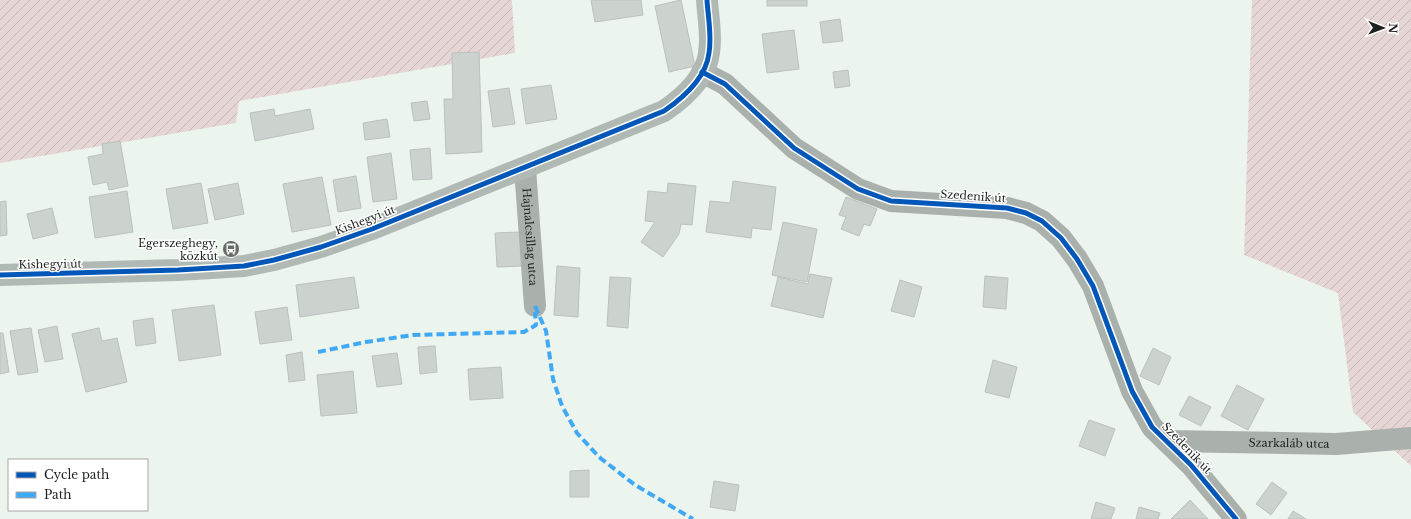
<svg xmlns="http://www.w3.org/2000/svg" width="1411" height="519" font-family="'Libre Baskerville',serif">
<style>
.garden{fill:url(#garden-furrows)}
.building{fill:#ccd2ce;stroke:#bbc1bd}
.lines{fill:none;stroke-linecap:round;stroke-linejoin:round}
.street{stroke:#aab0ac;stroke-width:22}
.secondary{stroke:#b1b9b4;stroke-width:22}
.quiet{stroke:#3fa9f5;stroke-width:4;stroke-dasharray:8 4;stroke-linecap:butt}
.cycleway-casing{stroke:#fff;stroke-width:8}
.cycleway{stroke:#0057b8;stroke-width:5}
.labels{text-anchor:middle;dominant-baseline:central;stroke-width:3;stroke-linejoin:round;paint-order:stroke}
.street-label{font-size:11px;fill:#1d221f;stroke:#fff}
.poi-label{font-size:11px;fill:#1d221f;stroke:#fff;text-anchor:end}
</style>
<defs>
<pattern id="garden-furrows" width="10" height="10" patternUnits="userSpaceOnUse"><rect width="10" height="10" fill="#e6d5d5"/><path d="M-1 1l2-2M0 10L10 0M9 11l2-2" fill="none" stroke="#c5b7b6"/></pattern>
</defs>
<rect width="100%" height="100%" fill="#ecf4ee"/>
<g class="garden">
<path d="M0 0H512L515 53 239 101 236 123 0 163Z"/>
<path d="M1252 0H1411V466L1353 412 1338 293 1244 255Z"/>
</g>
<g class="building">
<path d="M591 0H641L643 15 595 22Z"/>
<path d="M681 0 695 66 669 72 655 6Z"/>
<rect x="767" y="0" width="40" height="6"/>
<path d="M840 19 843 41 823 43 820 22Z"/>
<path d="M794 30 799 69 767 73 762 34Z"/>
<path d="M479 52 482 152 446 154 444 99H453L452 53Z"/>
<path d="M848 70 850 86 835 88 833 72Z"/>
<path d="M551 85 557 119 526 124 521 89Z"/>
<path d="M509 88 515 124 493 127 488 91Z"/>
<path d="M427 101 430 119 414 121 411 103Z"/>
<path d="M274 109 275 116 310 109 314 129 255 141 250 113Z"/>
<path d="M387 119 390 137 365 140 363 123Z"/>
<path d="M120 141 128 186 109 190 107 182 93 185 88 157 103 154 102 144Z"/>
<path d="M430 148 432 179 413 180 410 150Z"/>
<path d="M391 153 397 199 373 202 367 157Z"/>
<path d="M356 176 361 208 338 212 333 180Z"/>
<path d="M322 177 331 225 292 232 283 184Z"/>
<path d="M733 181 776 187 771 230 752 228 751 238 706 232 710 201 730 203Z"/>
<path d="M201 183 208 223 173 229 166 189Z"/>
<path d="M238 183 244 214 215 220 208 189Z"/>
<path d="M668 183 696 186 692 225 681 224 679 234 663 257 641 242 655 222 645 221 648 191 667 193Z"/>
<path d="M127 191 133 232 95 238 89 197Z"/>
<path d="M846 197 877 209 870 226 864 224 859 236 841 229 846 217 839 215Z"/>
<path d="M6 201 7 235 0 236V202Z"/>
<path d="M52 208 58 233 33 239 27 214Z"/>
<path d="M783 222 817 229 807 282 772 275Z"/>
<path d="M520 232 522 266 497 267 495 233Z"/>
<path d="M557 266 580 268 578 317 554 315Z"/>
<path d="M810 274 832 278 823 318 771 306 778 277 808 284Z"/>
<path d="M985 276 1008 278 1006 309 983 307Z"/>
<path d="M354 277 359 308 300 317 296 285Z"/>
<path d="M610 277 631 278 628 328 607 326Z"/>
<path d="M900 280 922 287 914 317 891 311Z"/>
<path d="M214 305 221 355 179 361 172 310Z"/>
<path d="M287 307 292 340 260 344 255 312Z"/>
<path d="M153 318 156 343 136 346 133 321Z"/>
<path d="M57 326 63 359 45 362 38 330Z"/>
<path d="M31 328 38 372 18 375 10 331Z"/>
<path d="M99 328 102 341 117 338 127 382 86 392 72 334Z"/>
<path d="M0 333H3L9 372 0 374Z"/>
<path d="M435 346 437 372 420 374 418 347Z"/>
<path d="M1153 348 1171 357 1159 385 1140 376Z"/>
<path d="M302 352 305 380 289 382 286 355Z"/>
<path d="M397 353 402 384 377 387 372 356Z"/>
<path d="M993 360 1017 367 1009 398 985 392Z"/>
<path d="M501 367 503 398 470 400 468 369Z"/>
<path d="M353 371 357 413 321 416 317 375Z"/>
<path d="M1237 385 1264 399 1248 430 1221 416Z"/>
<path d="M1189 396 1211 407 1201 426 1179 415Z"/>
<path d="M1089 420 1115 429 1105 456 1079 446Z"/>
<path d="M589 470V497H570V471Z"/>
<path d="M714 481 739 485 735 511 710 507Z"/>
<path d="M1272 482 1287 493 1271 515 1256 504Z"/>
<path d="M1190 500 1208 519H1171Z"/>
<path d="M1096 502 1115 508 1111 519H1091Z"/>
<path d="M1139 507 1160 513 1158 519H1136Z"/>
<path d="M1293 511 1306 519H1288Z"/>
</g>
<g class="lines">
<g class="street">
<path d="M702 72 725 84 794 148 858 189 891 201 1007 208 1026 213 1042 221 1061 238 1077 259 1093 286 1132 391 1152 427 1191 465 1236 519"/>
<path id="s1" d="M525 168 535 306"/>
<path id="s2" d="M1167 441 1336 444 1411 438"/>
</g>
<path class="secondary" d="M0 275 178 270 244 266 274 260 321 247 372 229 664 111C683 98 706 78 709 53 712 36 708 17 707 0"/>
<g class="quiet">
<path d="M535 306 546 331 553 379 562 406 577 433 599 457 635 485 693 519"/>
<path d="M318 352 366 342 413 335 524 332 536 325 535 312"/>
</g>
<g class="cycleway-casing">
<g id="cycleway">
<path d="M702 72 725 84 794 148 858 189 891 201 1007 208 1026 213 1042 221 1061 238 1077 259 1093 286 1132 391 1152 427 1191 465 1236 519"/>
<path d="M0 275 178 270 244 266 274 260 321 247 372 229 664 111C683 98 706 78 709 53 712 36 708 17 707 0"/>
</g>
</g>
<use href="#cycleway" class="cycleway"/>
</g>
<defs>
<g id="bus-disc" transform="scale(0.9)"><circle r="9.5" fill="#656c67" stroke="#fff"/><path d="M-5-6H5V4H4V6H2V4H-2V6H-4V4H-5ZM-3.5-4V0h7V-4ZM-3.5 1.2v1.5H-2V1.2ZM2 1.2v1.5H3.5V1.2Z" fill="#fff"/></g>
</defs>
<g fill-rule="evenodd">
<use href="#bus-disc" x="231" y="249"/>
</g>
<g class="labels">
<g class="street-label">
<text transform="translate(973 196) rotate(4)">Szedenik út</text>
<text transform="translate(365 220) rotate(-21)">Kishegyi út</text>
<text stroke="none"><textPath href="#s1" startOffset="69">Hajnalcsillag utca</textPath></text>
<text transform="translate(50 264) rotate(-1)">Kishegyi út</text>
<text stroke="none"><textPath href="#s2" startOffset="122">Szarkaláb utca</textPath></text>
<text transform="translate(1187 448) rotate(46)">Szedenik út</text>
</g>
<g class="poi-label">
<text x="218" y="243">Egerszeghegy,<tspan x="218" dy="13">közkút</tspan></text>
</g>
</g>
<rect x="8" y="459" width="140" height="52" fill="#ffffff" stroke="#a5a7a5"/>
<rect x="16" y="472" width="20" height="6" fill="#0057b8" stroke="#a5a7a5"/>
<text x="44" y="479" font-size="12" fill="#1d221f">Cycle path</text>
<rect x="16" y="492" width="20" height="6" fill="#3fa9f5" stroke="#a5a7a5"/>
<text x="44" y="499" font-size="12" fill="#1d221f">Path</text>
<g transform="translate(1383 28) rotate(91)" stroke="#ffffff" stroke-width="3" paint-order="stroke">
<path d="M0-3L7 15L0 10L-7 15Z" fill="#1d221f"/>
<text y="-6" font-size="11" font-weight="bold" text-anchor="middle" fill="#1d221f">N</text>
</g>
</svg>
